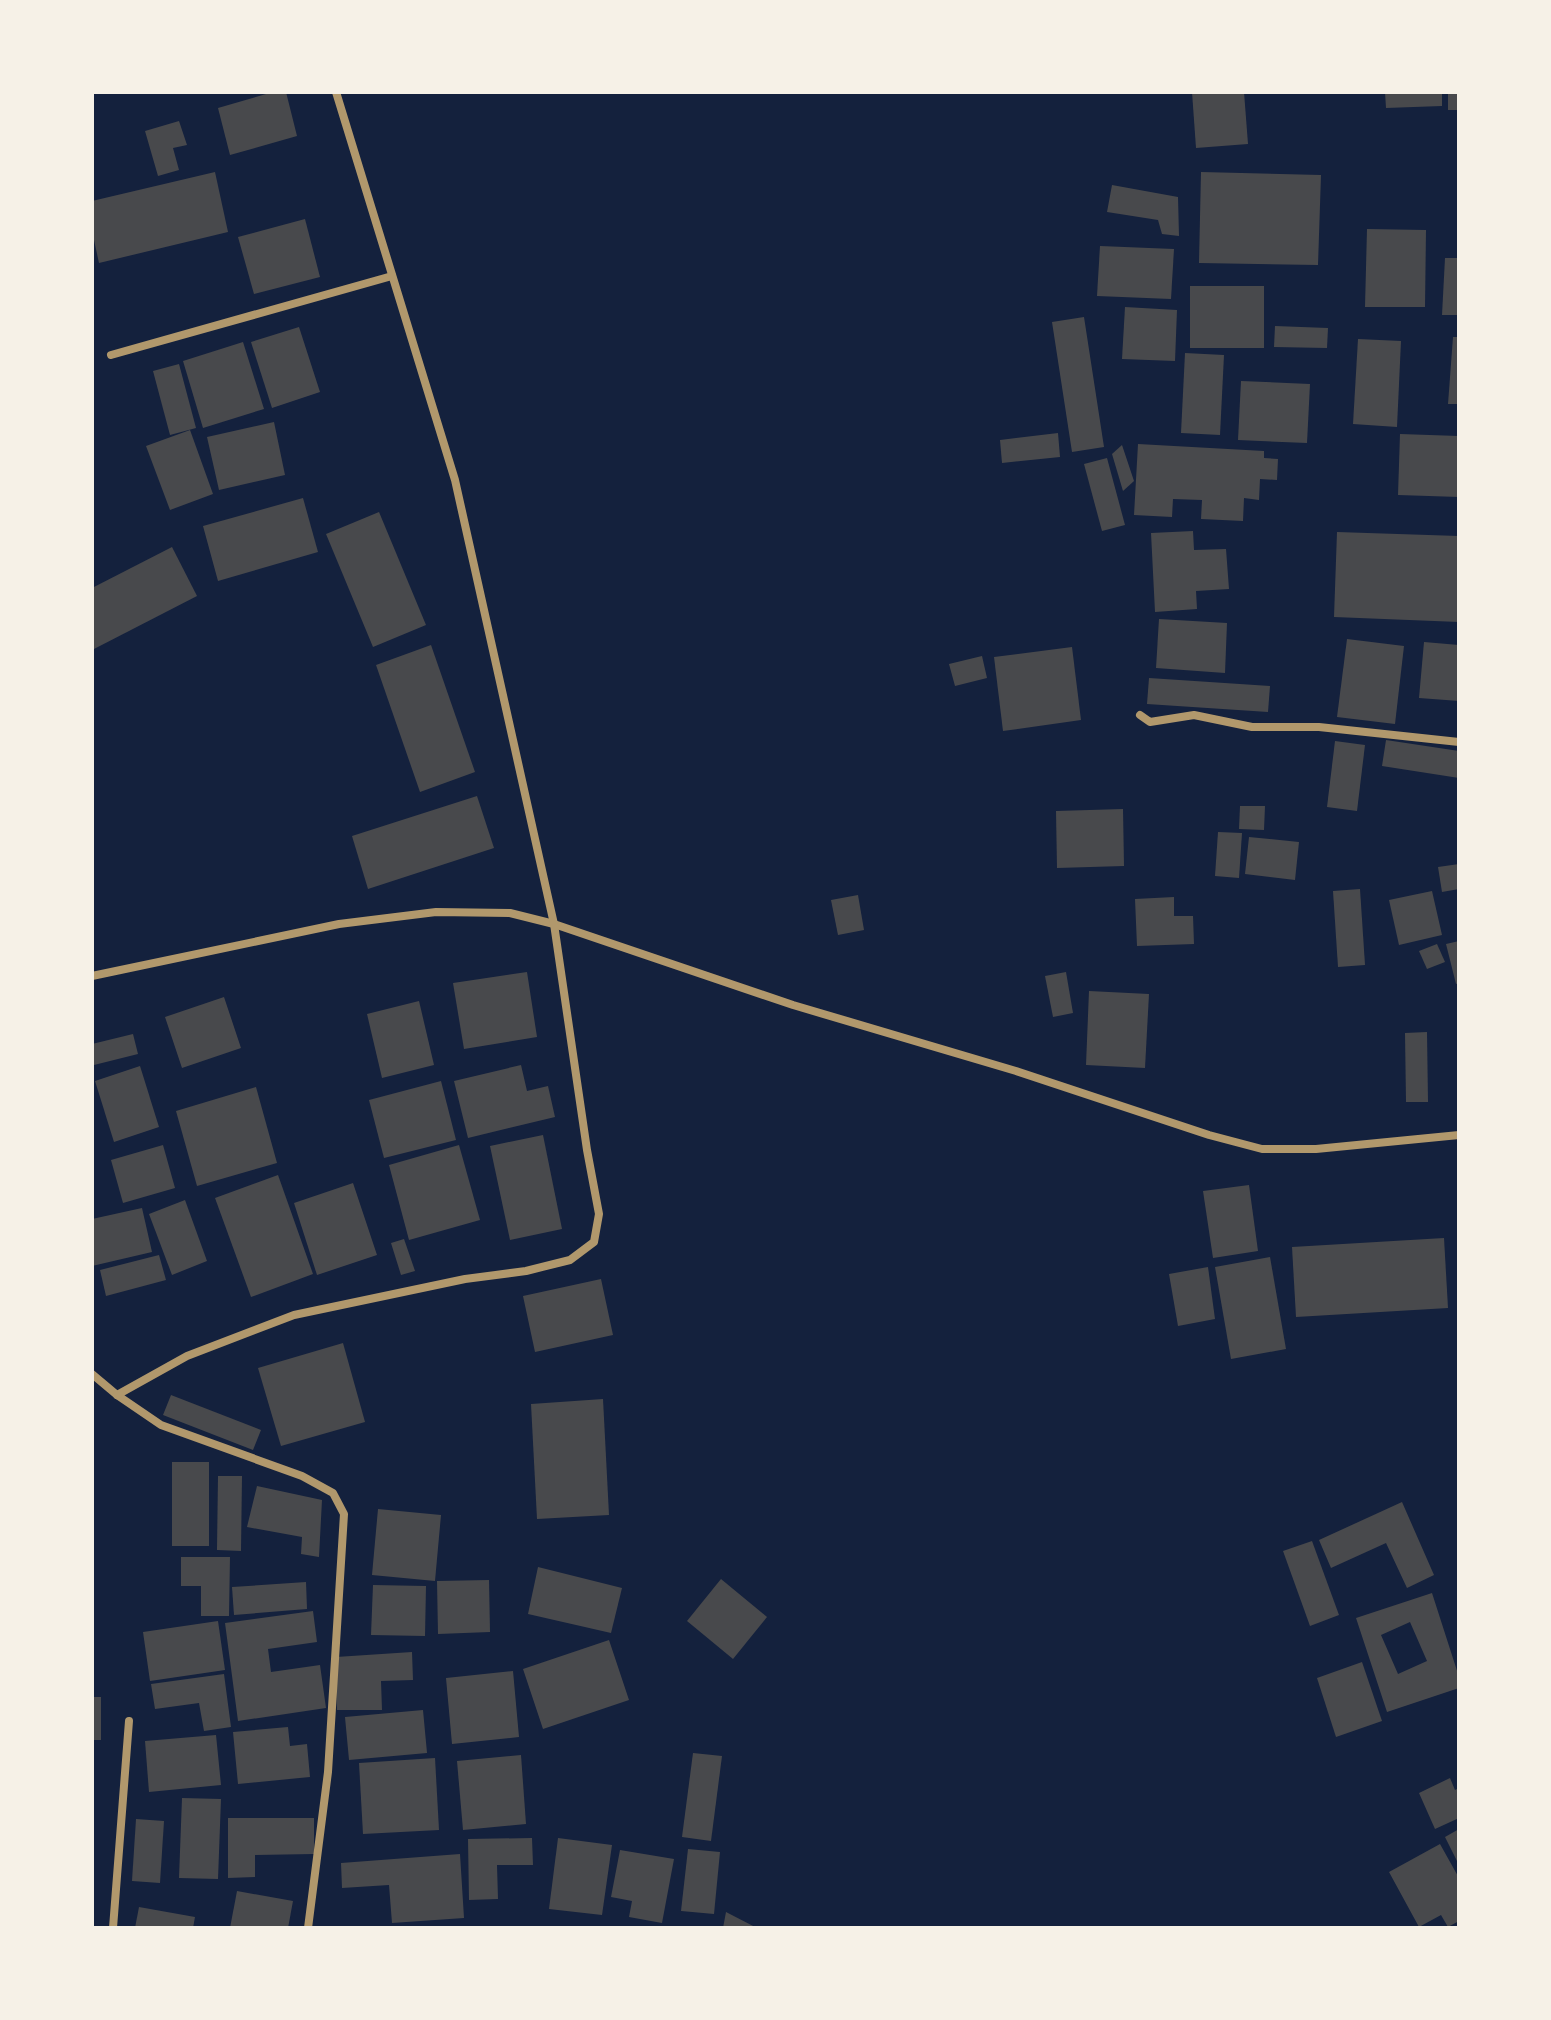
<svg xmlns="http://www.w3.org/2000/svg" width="1551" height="2020" font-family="'PT Sans Narrow',sans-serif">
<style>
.building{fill:#48494c;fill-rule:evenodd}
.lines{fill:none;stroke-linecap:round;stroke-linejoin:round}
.minor{stroke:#b1986c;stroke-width:8}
</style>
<rect width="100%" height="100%" fill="#14213d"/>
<g class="building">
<path d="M273 92H286L297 136 230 155 218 108Z"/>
<path d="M1192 92H1244L1248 144 1196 148Z"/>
<path d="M1385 92H1442V106L1386 108Z"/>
<rect x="1448" y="92" width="11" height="18"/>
<path d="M179 121 187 145 173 148 179 170 158 176 145 131Z"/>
<path d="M215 172 228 232 99 263 92 231V201Z"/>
<path d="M1201 172 1321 175 1318 265 1199 263Z"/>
<path d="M1112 185 1178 197 1179 236 1162 234 1158 220 1107 212Z"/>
<path d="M305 219 320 277 254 294 238 237Z"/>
<path d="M1367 229 1426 230 1425 307H1365Z"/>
<path d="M1100 246 1174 249 1171 299 1097 296Z"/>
<path d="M1445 258H1459V315H1442Z"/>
<rect x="1190" y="286" width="74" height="62"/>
<path d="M1125 307 1177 310 1175 361 1122 359Z"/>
<path d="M1084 317 1104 447 1072 452 1052 322Z"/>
<path d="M1275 326 1328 328 1327 348 1274 347Z"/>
<path d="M299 327 320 392 272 408 251 342Z"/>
<path d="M1453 337H1459V404H1448Z"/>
<path d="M1358 339 1401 341 1397 427 1353 424Z"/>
<path d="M243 342 264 409 203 428 183 361Z"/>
<path d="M1185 353 1224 355 1220 435 1181 433Z"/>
<path d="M179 364 196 428 170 435 153 371Z"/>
<path d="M1241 381 1310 384 1307 443 1238 440Z"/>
<path d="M274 422 285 475 219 490 207 437Z"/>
<path d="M190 430 213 494 170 510 146 446Z"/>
<path d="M1058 433 1060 457 1002 463 1000 440Z"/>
<path d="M1400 434 1459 436V497L1398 495Z"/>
<path d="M1138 444 1264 451V458L1278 459 1277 480 1260 479 1259 500 1244 498 1243 521 1201 519 1202 500 1173 499 1172 517 1134 515Z"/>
<path d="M1122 445 1134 481 1123 491 1112 454Z"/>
<path d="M1107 458 1125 525 1102 531 1084 464Z"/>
<path d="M303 498 318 552 218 581 203 526Z"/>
<path d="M379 512 426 625 373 647 326 534Z"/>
<path d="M1193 531 1194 550 1226 549 1229 589 1196 591 1197 609 1155 612 1151 533Z"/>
<path d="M1337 532 1459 536V622L1334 617Z"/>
<path d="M172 547 197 596 94 649 92 644V588Z"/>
<path d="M1159 619 1227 623 1225 673 1156 668Z"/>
<path d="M1347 639 1404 646 1395 724 1337 717Z"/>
<path d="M1424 642 1459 645V701L1419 698Z"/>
<path d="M431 645 475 772 420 792 376 665Z"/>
<path d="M1072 647 1081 720 1003 731 994 657Z"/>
<path d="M982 656 987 678 955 686 949 664Z"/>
<path d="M1149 678 1270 686 1268 712 1147 704Z"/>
<path d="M1386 740 1459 751V778L1382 766Z"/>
<path d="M1335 741 1365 745 1357 811 1327 807Z"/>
<path d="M477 796 494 848 368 889 352 836Z"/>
<path d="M1240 806H1265L1264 830 1239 829Z"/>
<path d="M1123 809 1124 866 1057 868 1056 811Z"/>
<path d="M1218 832 1242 833 1239 878 1215 876Z"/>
<path d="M1249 837 1299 842 1295 880 1245 874Z"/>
<path d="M1459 864V889L1442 892 1438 867Z"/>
<path d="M1360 889 1365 965 1338 967 1333 891Z"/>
<path d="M1432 891 1442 935 1399 945 1389 900Z"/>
<path d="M858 895 864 930 838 935 831 900Z"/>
<path d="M1174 897V916H1193L1194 944 1137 946 1135 899Z"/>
<path d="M1459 941V983L1456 984 1446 944Z"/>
<path d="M1437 944 1445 962 1427 969 1419 951Z"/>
<path d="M527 972 537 1037 464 1049 453 983Z"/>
<path d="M1066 972 1073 1013 1053 1017 1045 976Z"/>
<path d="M1089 991 1149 994 1145 1068 1086 1065Z"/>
<path d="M224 997 241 1048 182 1068 165 1017Z"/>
<path d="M419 1001 434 1065 382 1078 367 1014Z"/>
<path d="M1427 1032 1428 1102H1406L1405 1033Z"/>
<path d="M133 1034 138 1054 94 1065 92 1044Z"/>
<path d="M521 1065 527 1091 548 1086 555 1117 468 1138 454 1081Z"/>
<path d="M140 1066 159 1127 114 1142 95 1081Z"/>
<path d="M441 1081 456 1140 384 1158 369 1100Z"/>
<path d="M256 1087 277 1163 197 1186 176 1111Z"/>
<path d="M543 1135 562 1229 510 1240 490 1146Z"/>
<path d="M163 1145 175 1188 123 1203 111 1160Z"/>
<path d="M459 1145 480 1220 409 1240 389 1165Z"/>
<path d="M278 1175 313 1274 251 1297 215 1198Z"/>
<path d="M353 1183 377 1255 317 1275 294 1203Z"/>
<path d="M1249 1185 1258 1251 1213 1258 1203 1191Z"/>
<path d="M185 1200 207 1261 172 1275 149 1214Z"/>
<path d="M142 1208 152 1252 92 1266V1219Z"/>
<path d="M1444 1238 1448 1308 1296 1317 1292 1247Z"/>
<path d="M404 1239 415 1271 401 1275 391 1243Z"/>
<path d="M159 1255 166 1280 106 1296 100 1270Z"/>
<path d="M1270 1257 1286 1349 1231 1359 1215 1267Z"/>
<path d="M1208 1267 1215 1319 1178 1326 1169 1274Z"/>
<path d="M601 1279 613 1335 535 1352 523 1296Z"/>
<path d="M343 1343 365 1422 281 1446 258 1368Z"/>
<path d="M171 1395 261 1430 253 1450 163 1415Z"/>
<path d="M603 1399 609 1515 537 1519 531 1404Z"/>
<rect x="172" y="1462" width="37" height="84"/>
<path d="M218 1476H242L241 1551 217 1550Z"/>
<path d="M257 1486 322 1500 319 1557 301 1554 302 1537 247 1527Z"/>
<path d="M1402 1502 1434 1575 1407 1588 1386 1543 1331 1568 1319 1540Z"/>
<path d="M378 1509 441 1515 435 1581 372 1575Z"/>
<path d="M1312 1541 1339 1615 1310 1626 1283 1551Z"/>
<path d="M181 1557H230L229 1616H201V1586H181Z"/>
<path d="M538 1567 622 1588 611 1633 528 1614Z"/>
<path d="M721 1579 767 1617 733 1659 687 1621Z"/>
<path d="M489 1580 490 1632 438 1634 437 1581Z"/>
<path d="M306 1582 307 1609 234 1615 232 1587Z"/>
<path d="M373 1585 426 1586 425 1636 371 1635Z"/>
<path d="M1432 1593 1459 1677V1688L1387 1712 1356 1618ZM1410 1622 1427 1661 1398 1674 1381 1635Z"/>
<path d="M313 1611 317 1642 268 1649 271 1672 320 1665 326 1708 238 1721 225 1623Z"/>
<path d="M218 1621 225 1670 150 1681 143 1632Z"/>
<path d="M609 1640 629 1700 543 1729 523 1669Z"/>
<path d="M412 1652 413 1680 381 1681 382 1710H337L336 1657Z"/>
<path d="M1362 1662 1382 1721 1336 1737 1317 1678Z"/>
<path d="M513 1671 519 1737 452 1744 446 1678Z"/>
<path d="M224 1674 231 1727 204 1731 199 1703 155 1709 151 1684Z"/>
<rect x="92" y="1697" width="9" height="43"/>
<path d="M423 1710 427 1753 349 1760 345 1717Z"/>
<path d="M288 1727 290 1746 307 1744 310 1777 238 1784 233 1732Z"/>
<path d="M216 1735 221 1785 149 1792 145 1741Z"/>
<path d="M693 1753 722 1756 711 1841 682 1837Z"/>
<path d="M521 1755 526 1824 463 1830 457 1761Z"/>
<path d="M435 1758 439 1830 363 1834 359 1763Z"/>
<path d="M1450 1778 1455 1790 1459 1788V1818L1435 1829 1419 1793Z"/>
<path d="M182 1798 221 1799 218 1879 179 1878Z"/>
<path d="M228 1818H314V1854L255 1855V1877L228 1878Z"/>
<path d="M136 1819 164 1821 160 1883 132 1881Z"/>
<path d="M1459 1829V1865L1445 1837Z"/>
<path d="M532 1838 533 1865H497L498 1899 469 1900 468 1839Z"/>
<path d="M558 1838 612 1845 602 1915 549 1909Z"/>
<path d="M1440 1844 1459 1878V1921L1448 1927 1441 1915 1419 1927 1389 1872Z"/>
<path d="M688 1849 720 1852 714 1914 681 1911Z"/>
<path d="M620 1850 674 1859 662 1923 629 1917 632 1901 611 1897Z"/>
<path d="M460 1854 464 1918 392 1923 389 1885 342 1888 341 1863Z"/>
<path d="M237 1891 293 1901 288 1928H230Z"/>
<path d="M139 1907 195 1917 193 1928H135Z"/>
<path d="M726 1912 757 1928H723Z"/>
</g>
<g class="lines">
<g class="minor">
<path d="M111 355 392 276"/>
<path d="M1140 715 1150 722 1194 715 1252 727H1319L1459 742"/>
<path d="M92 976 339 924 436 912 510 913 554 924 793 1005 1016 1071 1209 1135 1262 1149H1316L1459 1135"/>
<path d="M92 1374 117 1395 161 1425 302 1476 333 1493 344 1514 328 1772 308 1928"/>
<path d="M117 1395 187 1356 294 1315 465 1279 526 1271 570 1260 594 1242 599 1214 587 1150 554 924 455 480 336 92"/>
<path d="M113 1928 129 1721"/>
</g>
</g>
<rect width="1551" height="2020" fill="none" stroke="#f6f1e7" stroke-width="188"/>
</svg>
